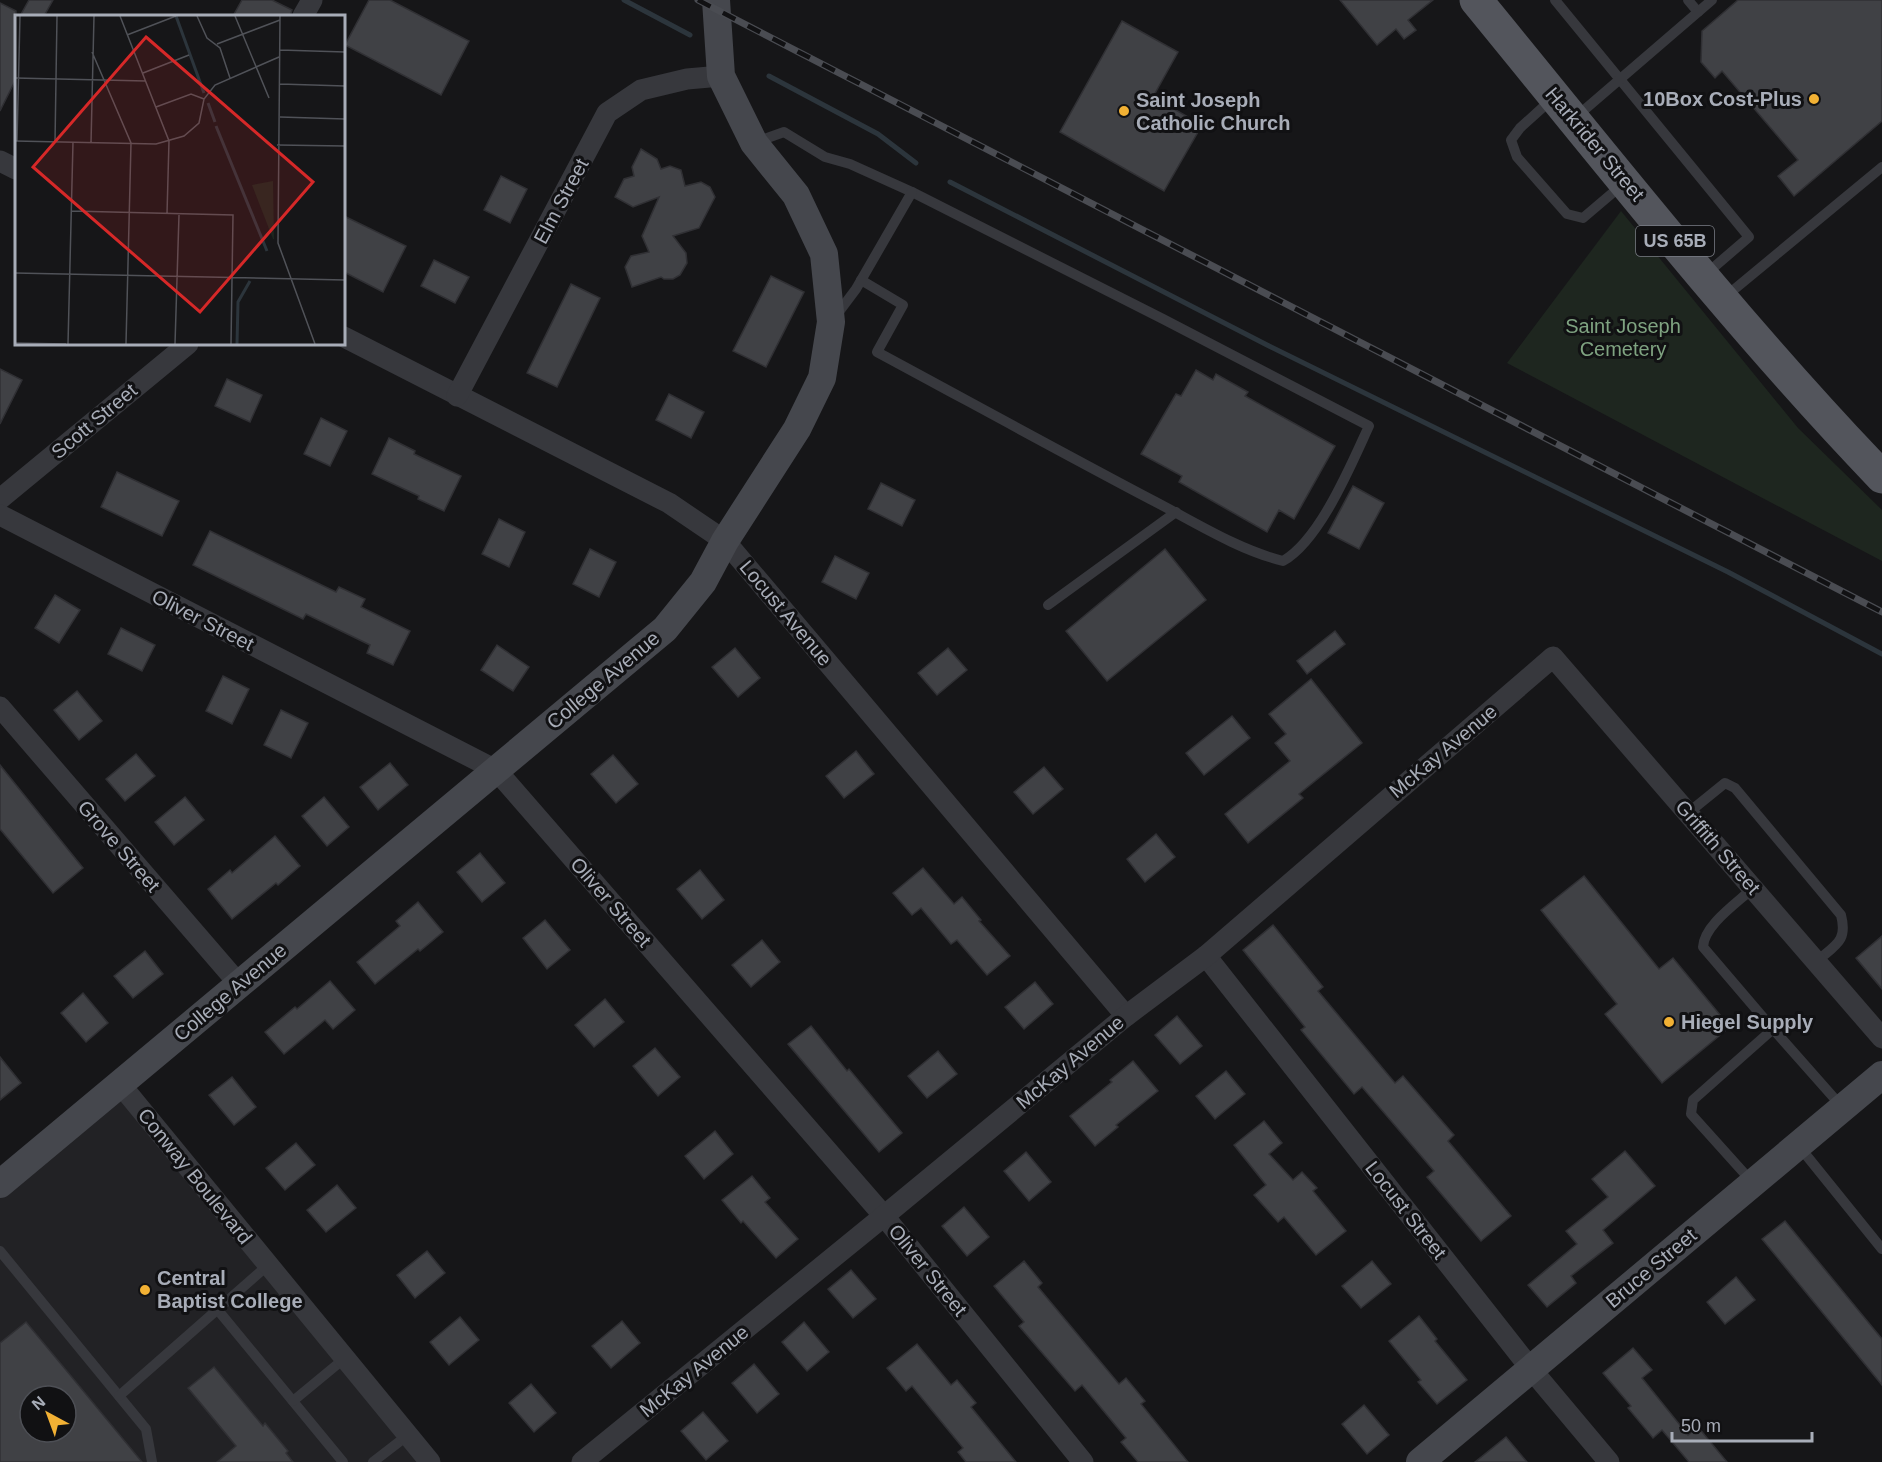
<svg xmlns="http://www.w3.org/2000/svg" width="1882" height="1462" font-family="Helvetica,sans-serif">
<style>
.built{fill:#222225;fill-rule:evenodd}
.green{fill:#1e261f}
.lines{fill:none;stroke-linecap:round;stroke-linejoin:round}
.stream{stroke:#2c353c;stroke-width:5}
.building{fill:#404145;stroke:#303034;stroke-width:1.5;fill-rule:evenodd}
.lane{stroke:#37383d;stroke-width:10}
.street{stroke:#37383d;stroke-width:21}
.secondary{stroke:#45474d;stroke-width:28}
.primary{stroke:#53555c;stroke-width:33}
.rail-casing{stroke:#4a4c52;stroke-width:7}
.rail{stroke:#111113;stroke-width:4.5;stroke-dasharray:14;stroke-linecap:butt}
.poi-dot{fill:#f2b134;stroke:#111113;stroke-width:2}
.labels{text-anchor:middle;dominant-baseline:central;stroke-width:6;stroke-linejoin:round;paint-order:stroke}
.shield{fill:#111113;stroke:#7b7e86;stroke-width:1.5}
.shield-label{font-size:18px;font-weight:bold;fill:#a8adb8}
.poi-label{font-size:20px;font-weight:bold;fill:#a8adb8;stroke:#111113;text-anchor:start}
.street-label{font-size:20px;fill:#a8adb8;stroke:#111113}
.park-label{font-size:20px;fill:#7fa381;stroke:#111113}
.inset-river{fill:none;stroke:#2c353c;stroke-width:3}
.inset-road{fill:none;stroke:#505258;stroke-width:1.5}
.view{fill:#d62828;fill-opacity:0.15;stroke:#d62828;stroke-width:3}
.inset-edge{fill:none;stroke:#a8adb8;stroke-width:3}
</style>
<rect width="100%" height="100%" fill="#161618"/>
<path class="built" d="M120 1084 434 1462H0V1184ZM30 1396H66V1432H30Z"/>
<path class="green" d="M1621 211 1798 428 1882 510V561L1507 363Z"/>
<g class="lines">
<g class="stream">
<path d="M624 0 690 35"/>
<path d="M769 76 878 134 916 163"/>
<path d="M950 182 1269 346 1728 572 1882 654"/>
</g>
</g>
<g class="building">
<path d="M29 0H53L44 16H20Z"/>
<path d="M242 0H272L292 10 290 16H233Z"/>
<path d="M369 0H390L469 41 441 95 345 45Z"/>
<path d="M1340 0H1433L1408 20 1416 30 1404 39 1396 29 1377 45Z"/>
<path d="M1738 0H1882V121L1794 196 1778 176 1798 160 1722 71 1715 78 1701 62 1702 31Z"/>
<path d="M0 3 16 11V79L0 111Z"/>
<path d="M1122 21 1178 52 1153 97 1202 125 1164 191 1060 132Z"/>
<path d="M641 149 657 159 661 169 670 166 681 170 685 186 701 182 710 187 715 197 699 228 673 236 686 253 687 263 680 275 673 279H664L661 277 632 287 625 267 631 256 649 252 642 236 659 197 633 207 615 197 624 179 634 176 632 167Z"/>
<path d="M501 176 527 189 510 223 484 210Z"/>
<path d="M344 216 406 246 383 292 344 272Z"/>
<path d="M434 260 469 277 455 303 421 286Z"/>
<path d="M771 276 804 292 766 367 733 351Z"/>
<path d="M571 284 600 298 557 387 527 373Z"/>
<path d="M0 369 22 380 0 424Z"/>
<path d="M1196 370 1213 380 1216 374 1248 392 1245 396 1335 446 1294 519 1279 510 1267 532 1179 482 1182 476 1141 454 1176 394 1181 396Z"/>
<path d="M227 379 262 395 250 422 215 406Z"/>
<path d="M669 394 704 412 691 438 656 420Z"/>
<path d="M321 418 347 431 330 466 304 454Z"/>
<path d="M389 438 415 451 414 454 461 476 444 511 418 499 419 496 372 474Z"/>
<path d="M117 472 179 501 162 536 101 507Z"/>
<path d="M881 483 915 500 902 526 868 509Z"/>
<path d="M1353 486 1384 503 1359 549 1328 533Z"/>
<path d="M499 519 525 532 509 567 482 554Z"/>
<path d="M210 531 336 592 339 587 365 599 361 607 410 631 393 665 367 653 370 645 306 614 303 619 193 565Z"/>
<path d="M590 549 616 562 599 597 573 584Z"/>
<path d="M1165 549 1206 600 1107 681 1066 631Z"/>
<path d="M835 556 869 573 856 599 822 582Z"/>
<path d="M55 595 80 610 59 643 35 628Z"/>
<path d="M121 628 155 645 142 671 108 654Z"/>
<path d="M1335 631 1345 644 1307 674 1297 661Z"/>
<path d="M497 645 529 667 513 691 481 670Z"/>
<path d="M735 648 760 678 738 697 712 667Z"/>
<path d="M948 648 967 670 937 695 918 673Z"/>
<path d="M223 676 249 689 232 724 206 711Z"/>
<path d="M1311 679 1362 743 1299 794 1303 798 1248 843 1225 814 1290 761 1275 743 1286 734 1269 714Z"/>
<path d="M77 691 102 721 79 740 54 710Z"/>
<path d="M281 710 308 723 291 758 264 745Z"/>
<path d="M1232 716 1250 738 1204 775 1186 753Z"/>
<path d="M856 751 874 774 844 798 826 776Z"/>
<path d="M136 754 155 776 125 801 106 779Z"/>
<path d="M613 755 638 784 616 803 591 774Z"/>
<path d="M390 763 408 785 378 810 360 787Z"/>
<path d="M0 765 83 868 53 893 0 829Z"/>
<path d="M1044 767 1063 789 1033 814 1014 792Z"/>
<path d="M185 797 204 820 174 845 155 822Z"/>
<path d="M324 797 349 827 327 846 302 816Z"/>
<path d="M1156 834 1175 857 1145 882 1127 859Z"/>
<path d="M275 836 300 866 278 885 276 883 232 919 208 889 230 870 232 873Z"/>
<path d="M480 853 505 883 482 902 457 872Z"/>
<path d="M923 868 954 904 962 897 981 920 979 921 1010 956 987 975 957 940 951 944 921 908 912 915 893 893Z"/>
<path d="M700 870 724 900 702 919 677 889Z"/>
<path d="M1584 876 1659 969 1673 958 1730 1027 1662 1083 1605 1014 1617 1004 1541 910Z"/>
<path d="M418 902 443 932 420 951 418 949 375 984 357 962 400 926 396 921Z"/>
<path d="M545 920 570 950 547 969 523 938Z"/>
<path d="M1273 925 1323 987 1318 991 1395 1083 1403 1076 1454 1135 1448 1141 1511 1216 1481 1241 1427 1177 1434 1171 1362 1087 1354 1094 1301 1030 1305 1027 1243 950Z"/>
<path d="M1882 936V989L1856 958Z"/>
<path d="M762 940 780 962 751 987 732 965Z"/>
<path d="M145 951 163 974 133 998 114 976Z"/>
<path d="M330 981 355 1010 333 1029 325 1020 284 1054 265 1032 295 1007 297 1009Z"/>
<path d="M1035 982 1053 1004 1024 1029 1005 1007Z"/>
<path d="M83 993 108 1023 86 1042 61 1013Z"/>
<path d="M605 999 624 1022 594 1047 575 1025Z"/>
<path d="M1177 1016 1202 1046 1180 1064 1155 1035Z"/>
<path d="M811 1026 847 1071 849 1069 902 1133 879 1152 788 1044Z"/>
<path d="M655 1048 680 1077 658 1096 633 1066Z"/>
<path d="M938 1051 957 1074 927 1098 908 1076Z"/>
<path d="M0 1057 21 1083 0 1100Z"/>
<path d="M1133 1061 1158 1091 1116 1125 1118 1127 1095 1146 1070 1116 1112 1082 1110 1080Z"/>
<path d="M1226 1071 1245 1094 1215 1119 1196 1096Z"/>
<path d="M232 1077 256 1107 234 1125 209 1095Z"/>
<path d="M1264 1121 1282 1143 1269 1154 1293 1180 1302 1172 1317 1188 1313 1191 1346 1231 1316 1255 1284 1217 1278 1222 1254 1195 1266 1185 1234 1145Z"/>
<path d="M715 1131 733 1154 704 1179 685 1156Z"/>
<path d="M296 1143 315 1165 285 1190 266 1168Z"/>
<path d="M1625 1151 1655 1186 1603 1230 1613 1243 1571 1276 1576 1283 1547 1307 1528 1285 1577 1244 1566 1231 1608 1197 1592 1179Z"/>
<path d="M1026 1152 1051 1182 1029 1201 1004 1171Z"/>
<path d="M752 1176 770 1198 765 1202 798 1239 776 1258 743 1221 741 1223 722 1200Z"/>
<path d="M337 1185 356 1208 326 1232 307 1210Z"/>
<path d="M964 1207 989 1237 967 1256 942 1226Z"/>
<path d="M1785 1221 1882 1339V1385L1762 1239Z"/>
<path d="M427 1251 445 1273 415 1298 397 1275Z"/>
<path d="M1024 1261 1042 1283 1038 1287 1119 1384 1126 1378 1145 1401 1141 1404 1188 1462H1138L1121 1442 1126 1438 1082 1385 1075 1391 1019 1326 1024 1322 994 1286Z"/>
<path d="M1372 1261 1391 1284 1361 1308 1342 1286Z"/>
<path d="M851 1270 876 1299 853 1318 828 1289Z"/>
<path d="M1736 1277 1755 1300 1725 1324 1707 1302Z"/>
<path d="M1419 1316 1437 1339 1435 1341 1467 1380 1437 1404 1418 1382 1421 1380 1389 1341Z"/>
<path d="M460 1317 479 1340 449 1365 430 1342Z"/>
<path d="M622 1321 640 1343 611 1368 592 1346Z"/>
<path d="M26 1322 66 1370 142 1462H0V1343ZM30 1396H66V1432H30Z"/>
<path d="M804 1322 829 1352 807 1371 782 1342Z"/>
<path d="M917 1344 951 1385 957 1380 976 1403 971 1407 1016 1462H966L958 1452 963 1448 912 1386 906 1391 887 1368Z"/>
<path d="M1633 1348 1652 1370 1642 1378 1688 1435 1698 1427 1727 1462H1689L1662 1430 1653 1438 1628 1408 1631 1406 1603 1373Z"/>
<path d="M754 1364 779 1394 757 1413 732 1383Z"/>
<path d="M214 1367 263 1426 265 1423 288 1451 286 1453 293 1462H217L236 1446 188 1388Z"/>
<path d="M531 1384 556 1413 534 1432 509 1403Z"/>
<path d="M1364 1405 1389 1435 1367 1454 1342 1424Z"/>
<path d="M703 1412 728 1441 706 1460 681 1431Z"/>
<path d="M1506 1437 1527 1462H1475Z"/>
</g>
<g class="lines">
<g class="lane">
<path d="M1555 0 1749 237 1706 274"/>
<path d="M1688 0 1698 12"/>
<path d="M1552 99 1520 128 1511 140 1517 157 1567 214 1583 218 1623 184"/>
<path d="M1576 117 1712 0"/>
<path d="M756 142 784 132 825 157 850 164 912 192 1163 319 1369 426C1351 465 1320 540 1283 561 1236 549 1193 521 1150 499 1059 451 968 401 877 352L903 305 861 280"/>
<path d="M1725 297 1882 167"/>
<path d="M835 317 856 289 912 192"/>
<path d="M1048 605 1176 512"/>
<path d="M1688 813 1725 783 1735 788 1841 915C1848 942 1835 945 1816 962"/>
<path d="M1753 888C1737 903 1704 925 1703 947L1773 1029"/>
<path d="M1798 1145 1882 1249"/>
<path d="M1753 1183 1691 1114 1693 1100 1773 1029 1842 1107"/>
<path d="M0 1251 146 1429 152 1462"/>
<path d="M217 1309 343 1462"/>
<path d="M119 1396 268 1265"/>
<path d="M293 1401 345 1358"/>
<path d="M373 1462 408 1435"/>
</g>
<g class="street">
<path d="M303 16 312 0"/>
<path d="M0 161 16 169"/>
<path d="M344 337 669 503 725 541 1126 1016"/>
<path d="M457 396 607 113 641 90 687 79 721 76"/>
<path d="M0 499 188 344"/>
<path d="M0 515 496 770 884 1216 1083 1462"/>
<path d="M0 707 239 984"/>
<path d="M1206 956 1531 1369 1609 1462"/>
<path d="M120 1084 430 1462"/>
<path d="M582 1462 884 1216 1126 1016 1206 956 1553 657 1882 1038"/>
</g>
<g class="secondary">
<path d="M0 1184 665 629 703 582 725 541 797 429 822 378 831 322 824 254 796 195 754 143 721 76 716 0"/>
<path d="M1420 1462 1882 1075"/>
</g>
<path class="primary" d="M1476 0C1608 161 1737 326 1882 477"/>
<g class="rail-casing">
<path id="rail" d="M698 0 1882 612"/>
</g>
<use href="#rail" class="rail"/>
</g>
<g class="poi-dot">
<circle cx="1814" cy="99" r="6"/>
<circle cx="1124" cy="111" r="6"/>
<circle cx="1669" cy="1022" r="6"/>
<circle cx="145" cy="1290" r="6"/>
</g>
<g class="labels">
<rect class="shield" x="1636" y="226" width="78" height="30" rx="4.5"/>
<g class="shield-label">
<text x="1675" y="241">US 65B</text>
</g>
<g class="poi-label">
<text x="1802" y="99" text-anchor="end">10Box Cost-Plus</text>
<text x="1136" y="100">Saint Joseph<tspan x="1136" dy="23">Catholic Church</tspan></text>
<text x="1681" y="1022">Hiegel Supply</text>
<text x="157" y="1278">Central<tspan x="157" dy="23">Baptist College</tspan></text>
</g>
<g class="street-label">
<text transform="translate(1595 144) rotate(50)">Harkrider Street</text>
<text transform="translate(561 201) rotate(-62)">Elm Street</text>
<text transform="translate(94 421) rotate(-40)">Scott Street</text>
<text transform="translate(786 613) rotate(50)">Locust Avenue</text>
<text transform="translate(203 620) rotate(27)">Oliver Street</text>
<text transform="translate(603 680) rotate(-40)">College Avenue</text>
<text transform="translate(1443 751) rotate(-40)">McKay Avenue</text>
<text transform="translate(119 846) rotate(49)">Grove Street</text>
<text transform="translate(1718 847) rotate(49)">Griffith Street</text>
<text transform="translate(611 902) rotate(49)">Oliver Street</text>
<text transform="translate(230 992) rotate(-40)">College Avenue</text>
<text transform="translate(1070 1062) rotate(-40)">McKay Avenue</text>
<text transform="translate(195 1176) rotate(51)">Conway Boulevard</text>
<text transform="translate(1406 1210) rotate(52)">Locust Street</text>
<text transform="translate(1651 1268) rotate(-40)">Bruce Street</text>
<text transform="translate(928 1270) rotate(51)">Oliver Street</text>
<text transform="translate(694 1371) rotate(-39)">McKay Avenue</text>
</g>
<g class="park-label">
<text x="1623" y="326">Saint Joseph<tspan x="1623" dy="23">Cemetery</tspan></text>
</g>
</g>
<g transform="translate(15 15)">
<rect width="330" height="330" fill="#161618"/>
<path d="M258 166 259 224H258L237 170Z" fill="#1e261f"/>
<path class="inset-river" d="M161 1 189 78M193 88 200 107M201 111 252 236M222 329 223 287 235 266"/>
<path class="inset-road" d="M105 1 154 126 152 199M182 1 192 23 205 33 215 63M220 1 254 83M265 1 263 228 300 329M112 20 161 1M202 29 265 5M265 35 330 37M77 37 116 128 111 329M128 58 174 40M0 63 131 66M265 69 330 71M141 92 176 79 189 84M265 102 330 104M0 126 141 129 169 121 184 108 189 84 200 70 264 42M2 126 5 1M40 127 42 1M76 128 79 1M262 130 330 131M56 196 218 200 216 329M0 220V250M0 258 330 265M0 328 51 329M53 329 58 127M160 329 164 200"/>
<path class="view" d="M131 22 298 167 185 297 18 152Z"/>
<rect width="330" height="330" class="inset-edge"/>
</g>
<g transform="translate(48 1414) rotate(319)"><circle r="28" fill="#111113" stroke="#4d4f55" stroke-width="1.5"/>
<path d="M0-4.5L10 22L0 15L-10 22Z" fill="#f2b134"/>
<text y="-9" font-size="16" font-weight="bold" text-anchor="middle" fill="#a8adb8">N</text>
</g>
<path d="M1672 1432v9h140v-9" fill="none" stroke="#a8adb8" stroke-width="3"/>
<text x="1681" y="1432" font-size="18" fill="#a8adb8" stroke="#111113" stroke-width="4.5" paint-order="stroke">50 m</text>
</svg>
